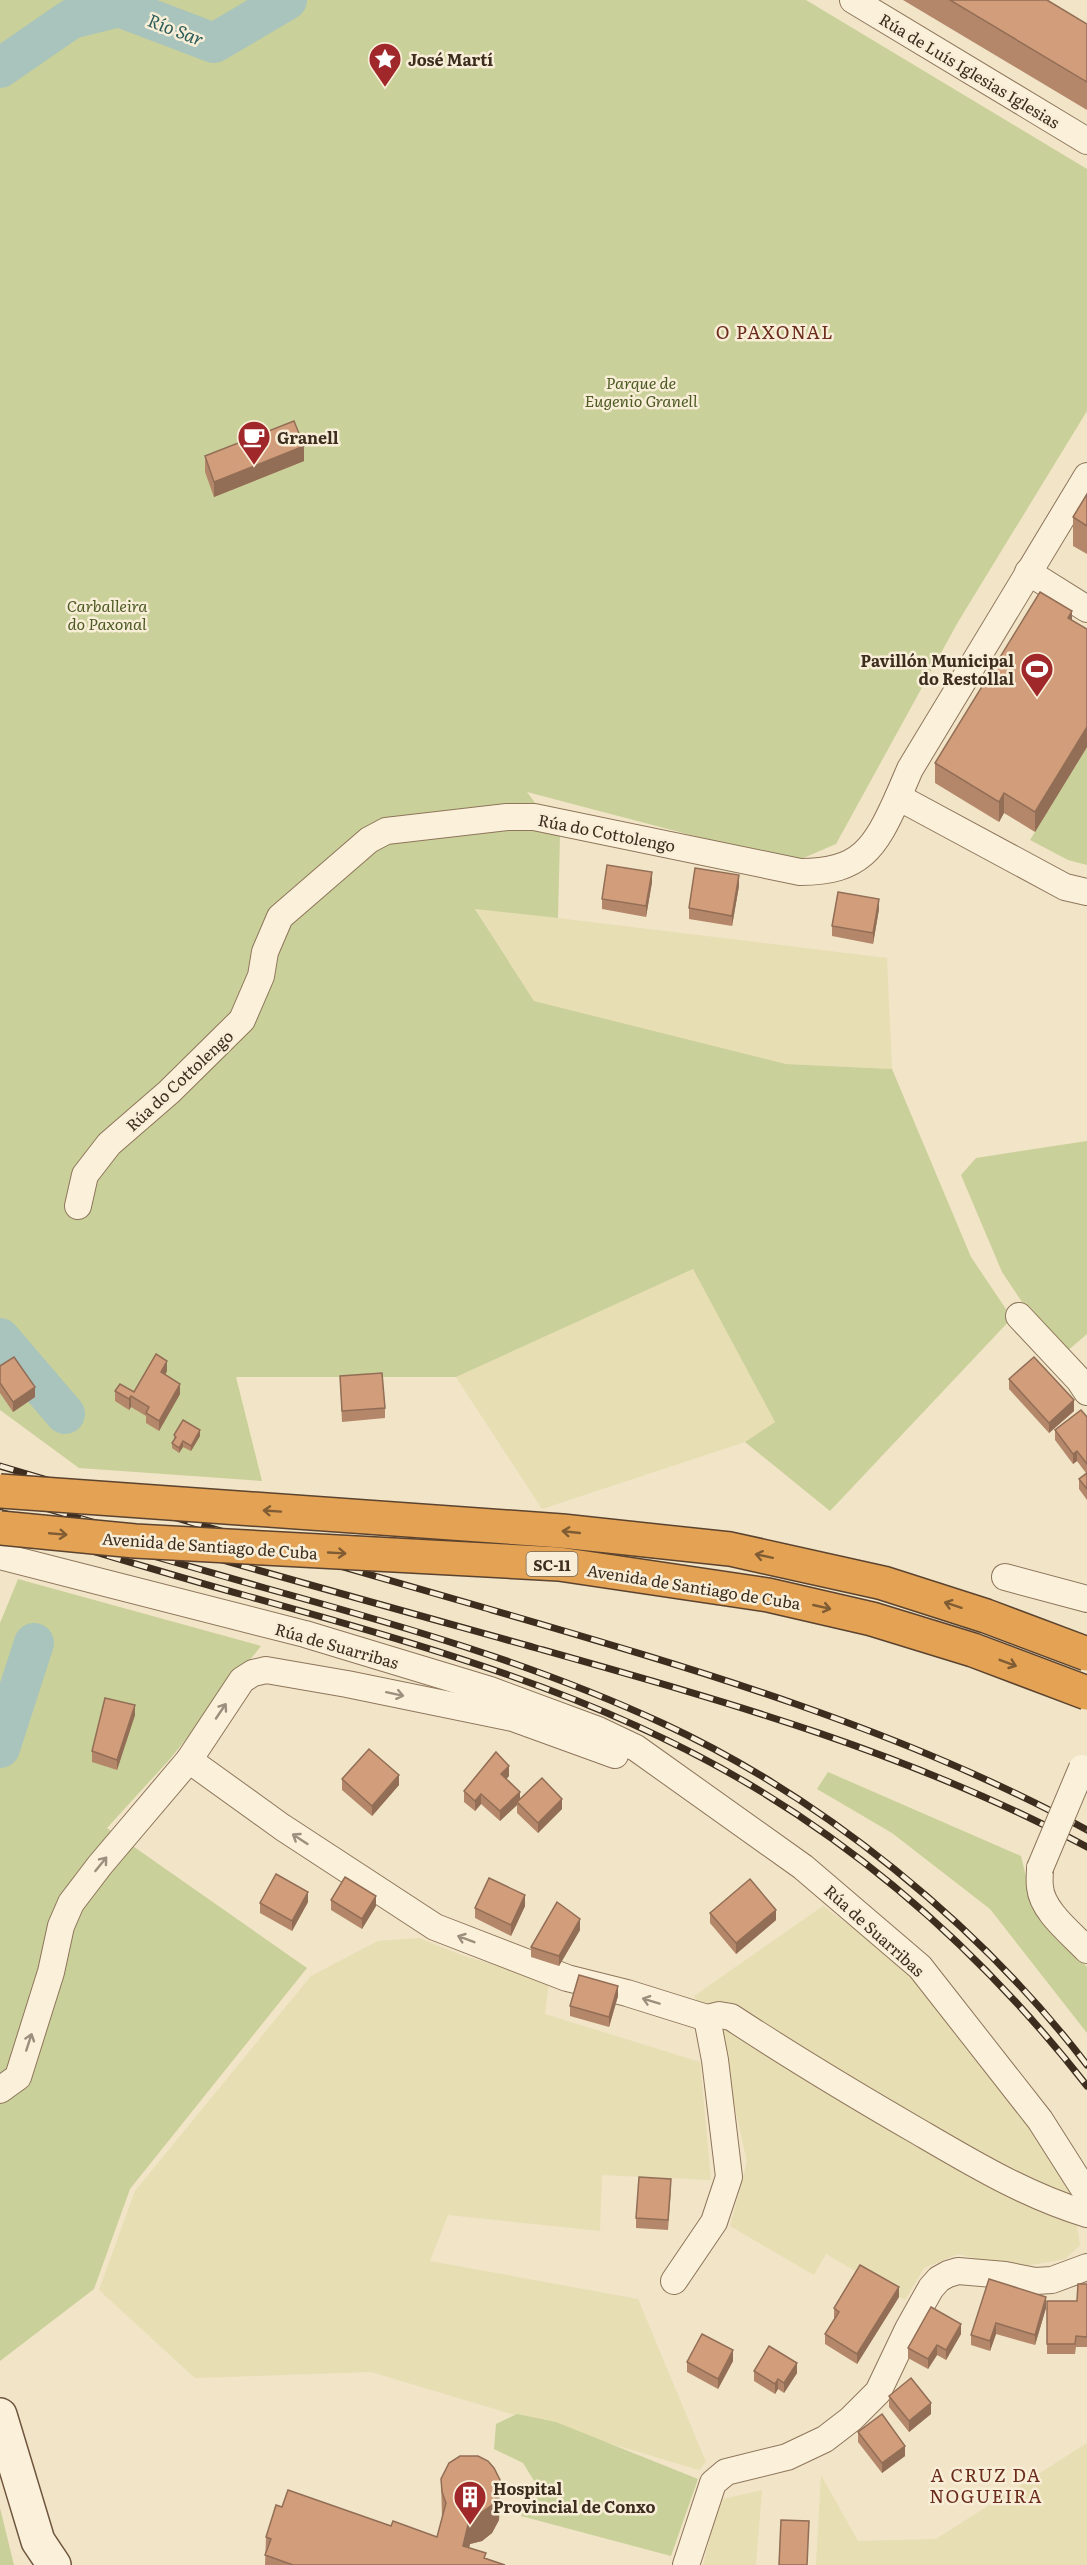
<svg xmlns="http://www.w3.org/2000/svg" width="1087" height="2565" font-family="Literata,serif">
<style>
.farmland{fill:#e7deb3}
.green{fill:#cad099}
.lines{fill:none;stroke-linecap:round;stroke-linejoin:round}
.river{stroke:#a8c4bc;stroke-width:40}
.street-casing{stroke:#8e755b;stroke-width:28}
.secondary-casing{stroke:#70563e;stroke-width:36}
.street{stroke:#fbf1db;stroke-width:26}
.secondary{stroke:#fbf1db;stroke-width:33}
.rail-casing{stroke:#3d2d1f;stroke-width:7}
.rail{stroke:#f8eed7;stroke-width:4.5;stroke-dasharray:14;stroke-linecap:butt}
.street-bridge-casing{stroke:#8e755b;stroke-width:28;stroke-linecap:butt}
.highway-bridge-casing{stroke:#5b432f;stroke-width:36;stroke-linecap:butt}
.street-bridge{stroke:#fbf1db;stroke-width:26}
.highway-bridge{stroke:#e3a254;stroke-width:33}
.wall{fill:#b4876a}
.shaded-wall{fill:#926e56}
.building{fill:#d19d7b;stroke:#926e56;stroke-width:1.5}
.oneway{stroke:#7f5c34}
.oneway2{stroke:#9c8f7d}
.labels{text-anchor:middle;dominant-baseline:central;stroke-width:5;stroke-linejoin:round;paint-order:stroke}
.shield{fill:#f8eed7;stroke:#756756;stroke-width:1.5}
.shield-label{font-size:15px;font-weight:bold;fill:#3d2d1f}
.poi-label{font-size:16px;font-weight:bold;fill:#3d2d1f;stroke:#f8eed7;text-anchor:start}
.street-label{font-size:16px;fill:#3d2d1f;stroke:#f8eed7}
.park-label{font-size:16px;font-style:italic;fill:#4e5b25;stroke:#f8eed7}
.water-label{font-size:18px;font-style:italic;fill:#2e5e5a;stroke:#f8eed7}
.neighbourhood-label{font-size:18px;letter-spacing:1.5px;fill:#6c2c1c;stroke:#f8eed7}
</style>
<rect width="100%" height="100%" fill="#f1e4c7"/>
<g class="farmland">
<path d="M475 908 887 958 892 1069 786 1064 534 1001Z"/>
<path d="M693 1269 775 1422 745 1442 542 1509 456 1377Z"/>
<path d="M823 1906 906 1967 1070 2181 1080 2245 1065 2259 1014 2268 958 2254 924 2268 905 2300 826 2254 814 2275 730 2226 747 2162 719 2036 694 1996Z"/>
<path d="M419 1938 461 1955 549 1981 545 2014 700 2062 711 2180 602 2175 600 2231 448 2215 430 2261 638 2299 706 2462 699 2470 371 2372 195 2378 99 2290 135 2191 311 1976 378 1941Z"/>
<path d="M1087 2443V2565H816L821 2475 858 2541 936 2539Z"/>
<path d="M762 2490 756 2565H703L719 2500Z"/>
</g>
<g class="green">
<path d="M0 0H806L1087 169V411L958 622 836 844 794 862 527 792 560 836 558 918 475 909 534 1001 786 1064 892 1069 971 1257 1012 1318 830 1511 745 1442 775 1422 693 1269 456 1377H236L262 1481 79 1468 0 1410Z"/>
<path d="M1087 747V865L1068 860 1030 840Z"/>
<path d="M1087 1141V1334L1065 1353 1034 1320 1002 1272 961 1175 976 1158Z"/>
<path d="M18 1579 261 1646 170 1759 107 1828 307 1968 130 2189 94 2289 0 2361V1623Z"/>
<path d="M828 1772 1021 1856 1033 1906 1087 1967V2033L990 1909 892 1833 817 1789Z"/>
<path d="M517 2414 556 2422 698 2479 671 2556 521 2516 536 2484 523 2463 494 2449 496 2424Z"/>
<path d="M0 2508 14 2565H0Z"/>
</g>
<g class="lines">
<g class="river">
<path d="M0 68 71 19 119 7 214 43 287 0"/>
<path d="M0 1338 65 1414"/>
<path d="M0 1748 34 1643"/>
</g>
<g class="street-casing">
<g id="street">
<path d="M853 0 1087 141"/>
<path d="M1028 572 1087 609"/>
<path d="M898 797 910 769 1087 476"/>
<path d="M78 1206 85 1175 109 1144 169 1092 242 1020 261 976 265 952 280 917 369 840 386 831 507 817H534L800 872C861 872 875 848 898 797L1065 887 1087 892"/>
<path d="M1019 1316 1079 1380 1087 1392"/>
<path d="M0 1556 305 1634 490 1690 598 1730 636 1748 803 1867 920 1967 1040 2120 1087 2194"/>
<path d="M1005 1577 1087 1599"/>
<path d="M189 1760 282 1827 435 1927 567 1978 627 1993 707 2018 719 2015 731 2017C792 2057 855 2095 919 2132 972 2163 1027 2196 1087 2214"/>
<path d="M1040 1868C1040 1874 1039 1881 1040 1887 1042 1911 1071 1933 1087 1950"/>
<path d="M0 2090 18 2077 51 1972 61 1926 71 1903 100 1865 189 1760 242 1680 253 1673 266 1670 347 1684 513 1718 615 1755"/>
<path d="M674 2281 714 2222 729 2177 715 2060 707 2018"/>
<path d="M686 2565 713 2483 726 2472 787 2457 825 2439 851 2419 878 2392 908 2329 931 2288 939 2279 948 2274 958 2271 1005 2275 1035 2281 1052 2280 1087 2267"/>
</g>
</g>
<g class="secondary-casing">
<path id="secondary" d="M0 2415 38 2541 54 2565"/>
</g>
<use href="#street" class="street"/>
<use href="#secondary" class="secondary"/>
<g class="rail-casing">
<g id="rail">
<path d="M0 1466C160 1513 321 1561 482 1607 685 1666 901 1728 1087 1830"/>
<path d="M0 1494C178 1549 357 1598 536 1648 724 1701 914 1754 1087 1847"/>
<path d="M0 1512C88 1537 176 1563 265 1588 399 1625 535 1664 662 1723 822 1797 980 1925 1087 2065"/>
<path d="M0 1523C82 1548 164 1573 247 1596 419 1644 597 1693 752 1786 881 1863 994 1967 1087 2086"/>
</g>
</g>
<use href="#rail" class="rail"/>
<g class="street-bridge-casing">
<path id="street-bridge" d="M1040 1868 1082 1768"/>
</g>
<g class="highway-bridge-casing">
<g id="highway-bridge">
<path d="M0 1491 562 1531 730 1549 883 1583 986 1616 1087 1654"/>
<path d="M0 1528 135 1541 559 1564 768 1595 872 1619 973 1650 1087 1693"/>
</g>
</g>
<use href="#street-bridge" class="street-bridge"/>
<use href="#highway-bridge" class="highway-bridge"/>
</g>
<g class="wall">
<path d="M903 0H1047L1087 24V110Z"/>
<path d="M205 456 304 461 214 497 205 472Z"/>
<path d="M1087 494V554L1073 546V517Z"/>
<path d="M1072 621 1087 629V747L1035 832 1004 813 999 822 935 783V763Z"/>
<path d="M652 882 646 917 602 909V899Z"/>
<path d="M739 886 732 926 689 919V908Z"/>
<path d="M879 909 873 944 832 936V926Z"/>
<path d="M0 1366 35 1397 13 1412 0 1393Z"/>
<path d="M167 1371 165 1375 180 1394 159 1431 146 1423V1416L131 1407 129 1410 115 1401V1391L134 1392Z"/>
<path d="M340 1376 385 1408V1418L342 1422Z"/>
<path d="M1009 1379 1074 1411 1049 1433 1009 1389Z"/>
<path d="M1087 1417V1500L1079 1489V1479L1086 1473 1077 1461 1073 1464 1055 1440V1430Z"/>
<path d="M174 1435 200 1436 191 1451 183 1447 179 1453 172 1448V1443L174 1440Z"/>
<path d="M135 1715 117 1770 92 1762V1751Z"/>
<path d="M509 1776 506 1779 520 1800 562 1809 538 1833 517 1813V1805L500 1821 481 1804 475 1811 464 1802V1791Z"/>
<path d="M342 1779 399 1785 372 1816 342 1790Z"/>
<path d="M331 1900 376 1906 362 1929 331 1910Z"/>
<path d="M308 1902 292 1931 260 1913V1903Z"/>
<path d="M525 1906 511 1936 475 1918V1908Z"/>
<path d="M710 1913 776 1920 736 1954 710 1923Z"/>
<path d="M580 1930 559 1966 531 1957V1947Z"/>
<path d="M618 1996 609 2027 570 2016V2006Z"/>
<path d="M671 2190 668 2230 636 2228V2218Z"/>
<path d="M989 2279 1046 2308 1035 2345 996 2334 990 2351 971 2345V2335Z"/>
<path d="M1087 2284V2347H1076L1075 2354H1047V2301H1077Z"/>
<path d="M899 2297 857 2364 825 2344V2334L834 2319V2308Z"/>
<path d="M961 2334 946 2360 937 2355 928 2369 908 2358V2348Z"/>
<path d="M733 2361 718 2389 687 2372V2362Z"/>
<path d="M754 2371 797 2373 784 2393 778 2389 775 2394 754 2381Z"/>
<path d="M889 2396 931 2414 909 2432 889 2407Z"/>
<path d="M858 2432 905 2456 882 2473 858 2442Z"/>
<path d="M441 2479 500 2508 499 2520 492 2533 482 2541 470 2544 469 2548 486 2558 505 2565H265L266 2537 282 2507 391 2526 437 2537 442 2519Z"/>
</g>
<g class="shaded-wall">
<path d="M304 446V461L214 497V482Z"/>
<path d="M1072 611V631L1068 618Z"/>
<path d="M1087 727V747L1035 832V812Z"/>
<path d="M1004 793V813L999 822V802Z"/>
<path d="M652 872V882L646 917V906Z"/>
<path d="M739 875V886L732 926V916Z"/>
<path d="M879 899V909L873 944V933Z"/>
<path d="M167 1361V1371L161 1383V1372Z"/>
<path d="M180 1384V1394L159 1431V1421Z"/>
<path d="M35 1387V1397L13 1412V1402Z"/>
<path d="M131 1396V1407L129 1410V1399Z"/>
<path d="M1074 1400V1411L1049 1433V1423Z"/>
<path d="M200 1430V1436L191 1451V1446Z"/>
<path d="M183 1441V1447L179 1453V1448Z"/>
<path d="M1077 1451V1461L1073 1464V1454Z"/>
<path d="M135 1705V1715L117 1770V1760Z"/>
<path d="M509 1766V1776L501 1785V1774Z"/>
<path d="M399 1775V1785L372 1816V1806Z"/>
<path d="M520 1792V1802H517V1805L500 1821V1811Z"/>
<path d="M481 1794V1804L475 1811V1801Z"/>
<path d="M562 1799V1809L538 1833V1823Z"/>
<path d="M308 1892V1902L292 1931V1921Z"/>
<path d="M525 1895V1906L511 1936V1925Z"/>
<path d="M376 1896V1906L362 1929V1919Z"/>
<path d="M776 1910V1920L736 1954V1943Z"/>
<path d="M580 1919V1930L559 1966V1956Z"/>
<path d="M618 1986V1996L609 2027V2017Z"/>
<path d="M899 2287V2297L857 2364V2354Z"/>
<path d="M1046 2297V2308L1035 2345V2335Z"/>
<path d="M996 2323V2334L990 2351V2341Z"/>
<path d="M961 2324V2334L946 2360V2350Z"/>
<path d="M937 2345V2355L928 2369V2359Z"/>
<path d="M733 2350V2361L718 2389V2379Z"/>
<path d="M797 2363V2373L784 2393V2383Z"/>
<path d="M778 2379V2389L775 2394V2384Z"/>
<path d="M931 2403V2414L909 2432V2421Z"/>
<path d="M905 2446V2456L882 2473V2463Z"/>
<path d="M500 2480 499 2520 492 2533 482 2541 470 2544 465 2565 463 2546 470 2516Z"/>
</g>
<g class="building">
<path d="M950 0H1047L1087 24V82Z"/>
<path d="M294 421 304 446 214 482 205 456Z"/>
<path d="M1087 494V526L1073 517Z"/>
<path d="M1040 592 1072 611 1068 618 1087 629V727L1035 812 1004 793 999 802 935 763Z"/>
<path d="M607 865 652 872 646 906 602 899Z"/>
<path d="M695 868 739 875 732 916 689 908Z"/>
<path d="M838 892 879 899 873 933 832 926Z"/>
<path d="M156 1354 167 1361 161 1372 180 1384 159 1421 146 1413 149 1407 131 1396 129 1399 115 1391 120 1384 134 1392Z"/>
<path d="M14 1357 35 1387 13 1402 0 1383V1366Z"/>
<path d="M1034 1357 1074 1400 1049 1423 1009 1379Z"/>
<path d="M382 1373 385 1408 342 1411 340 1376Z"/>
<path d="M1081 1410 1087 1417V1464L1077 1451 1073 1454 1055 1430Z"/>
<path d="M183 1420 200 1430 191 1446 183 1441 179 1448 172 1443 176 1437 174 1435Z"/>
<path d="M1087 1473V1489L1079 1479Z"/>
<path d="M105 1698 135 1705 117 1760 92 1751Z"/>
<path d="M369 1749 399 1775 372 1806 342 1779Z"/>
<path d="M496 1752 509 1766 501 1774 520 1792 500 1811 481 1794 475 1801 464 1791Z"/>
<path d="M542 1778 562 1799 538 1823 517 1802Z"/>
<path d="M276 1874 308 1892 292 1921 260 1903Z"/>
<path d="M345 1877 376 1896 362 1919 331 1900Z"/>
<path d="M489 1878 525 1895 511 1925 475 1908Z"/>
<path d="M750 1879 776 1910 736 1943 710 1913Z"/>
<path d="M557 1902 580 1919 559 1956 531 1947Z"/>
<path d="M579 1975 618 1986 609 2017 570 2006Z"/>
<path d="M639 2177 671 2179 668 2220 636 2218Z"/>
<path d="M860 2265 899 2287 857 2354 825 2334 839 2312 834 2308Z"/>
<path d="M989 2279 1046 2297 1035 2335 996 2323 990 2341 971 2335Z"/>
<path d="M1078 2284H1087V2337L1076 2336 1075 2344H1047V2301H1077Z"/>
<path d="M931 2307 961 2324 946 2350 937 2345 928 2359 908 2348Z"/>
<path d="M702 2334 733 2350 718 2379 687 2362Z"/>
<path d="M769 2346 797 2363 784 2383 778 2379 775 2384 754 2371Z"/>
<path d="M911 2378 931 2403 909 2421 889 2396Z"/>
<path d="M882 2414 905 2446 882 2463 858 2432Z"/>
<path d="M460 2456H478L488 2461 494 2468 500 2480 499 2492 492 2505 482 2512 470 2516 463 2546 486 2553 484 2558 505 2565H293L265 2555 271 2539 266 2537 276 2505 282 2507 288 2490 391 2526 393 2521 437 2537 446 2503 442 2492 441 2479 449 2463Z"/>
<path d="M781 2520 809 2521 807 2565H779Z"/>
</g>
<defs><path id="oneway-shaft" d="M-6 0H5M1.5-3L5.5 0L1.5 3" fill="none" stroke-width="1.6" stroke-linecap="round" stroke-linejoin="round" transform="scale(1.5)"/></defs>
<g class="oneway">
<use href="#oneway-shaft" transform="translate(272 1511) rotate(-176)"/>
<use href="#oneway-shaft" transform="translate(571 1532) rotate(-174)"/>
<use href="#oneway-shaft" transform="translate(58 1534) rotate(5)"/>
<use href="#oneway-shaft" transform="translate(337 1553) rotate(3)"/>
<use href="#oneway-shaft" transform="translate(764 1556) rotate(-168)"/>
<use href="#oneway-shaft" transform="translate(953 1605) rotate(-162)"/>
<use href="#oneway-shaft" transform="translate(822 1607) rotate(13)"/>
<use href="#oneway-shaft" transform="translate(1008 1663) rotate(21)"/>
</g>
<g class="oneway2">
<use href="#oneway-shaft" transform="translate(395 1694) rotate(12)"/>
<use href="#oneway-shaft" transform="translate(221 1711) rotate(-56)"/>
<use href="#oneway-shaft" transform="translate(300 1839) rotate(-147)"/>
<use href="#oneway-shaft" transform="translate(101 1864) rotate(-51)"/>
<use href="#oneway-shaft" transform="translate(466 1939) rotate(-159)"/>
<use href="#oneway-shaft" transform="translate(651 2001) rotate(-163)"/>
<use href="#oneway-shaft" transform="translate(29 2042) rotate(-72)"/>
</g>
<defs>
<g id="sight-pin" transform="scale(1.725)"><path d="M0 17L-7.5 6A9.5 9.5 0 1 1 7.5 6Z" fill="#a0272a" stroke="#f8eed7"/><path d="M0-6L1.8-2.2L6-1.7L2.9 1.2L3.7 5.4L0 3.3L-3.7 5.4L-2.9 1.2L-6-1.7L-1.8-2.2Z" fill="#fff"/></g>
<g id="cafe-pin" transform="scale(1.725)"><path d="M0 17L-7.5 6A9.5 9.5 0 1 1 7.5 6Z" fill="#a0272a" stroke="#f8eed7"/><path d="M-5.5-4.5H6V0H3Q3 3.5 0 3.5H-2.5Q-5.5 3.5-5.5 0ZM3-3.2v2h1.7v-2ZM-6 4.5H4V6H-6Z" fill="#fff"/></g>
<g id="stadium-pin" transform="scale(1.725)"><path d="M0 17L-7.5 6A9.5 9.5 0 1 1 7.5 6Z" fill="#a0272a" stroke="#f8eed7"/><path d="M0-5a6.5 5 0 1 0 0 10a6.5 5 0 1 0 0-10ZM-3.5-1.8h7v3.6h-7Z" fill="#fff"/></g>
<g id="building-pin" transform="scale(1.725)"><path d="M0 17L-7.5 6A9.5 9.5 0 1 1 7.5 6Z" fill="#a0272a" stroke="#f8eed7"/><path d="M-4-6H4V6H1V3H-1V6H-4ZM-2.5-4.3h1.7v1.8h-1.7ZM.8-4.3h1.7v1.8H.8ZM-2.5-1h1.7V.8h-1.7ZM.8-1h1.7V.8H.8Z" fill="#fff"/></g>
</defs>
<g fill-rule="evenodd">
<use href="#sight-pin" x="385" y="59"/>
<use href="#cafe-pin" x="254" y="437"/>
<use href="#stadium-pin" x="1037" y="669"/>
<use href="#building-pin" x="470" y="2497"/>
</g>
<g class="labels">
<rect class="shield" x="526.5" y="1552" width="51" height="24" rx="4.5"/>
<g class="shield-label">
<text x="552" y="1564">SC-11</text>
</g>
<g class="poi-label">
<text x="408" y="59">José Martí</text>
<text x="277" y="437">Granell</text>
<text x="1014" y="660" text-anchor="end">Pavillón Municipal<tspan x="1014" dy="18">do Restollal</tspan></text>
<text x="493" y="2488">Hospital<tspan x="493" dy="18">Provincial de Conxo</tspan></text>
</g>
<g class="street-label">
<text transform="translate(970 70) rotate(31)">Rúa de Luís Iglesias Iglesias</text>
<text transform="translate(607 832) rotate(11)">Rúa do Cottolengo</text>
<text transform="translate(179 1080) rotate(-43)">Rúa do Cottolengo</text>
<text transform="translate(210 1545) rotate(4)">Avenida de Santiago de Cuba</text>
<text transform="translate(694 1586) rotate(9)">Avenida de Santiago de Cuba</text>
<text transform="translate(337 1645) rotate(16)">Rúa de Suarribas</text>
<text transform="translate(875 1930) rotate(42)">Rúa de Suarribas</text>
</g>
<g class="park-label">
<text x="641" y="382">Parque de<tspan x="641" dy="18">Eugenio Granell</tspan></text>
<text x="107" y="605">Carballeira<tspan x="107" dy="18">do Paxonal</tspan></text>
</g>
<g class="water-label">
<text transform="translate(176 29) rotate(21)">Río Sar</text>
</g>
<g class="neighbourhood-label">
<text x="775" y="331">O PAXONAL</text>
<text x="986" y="2474">A CRUZ DA<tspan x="986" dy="21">NOGUEIRA</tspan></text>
</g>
</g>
</svg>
